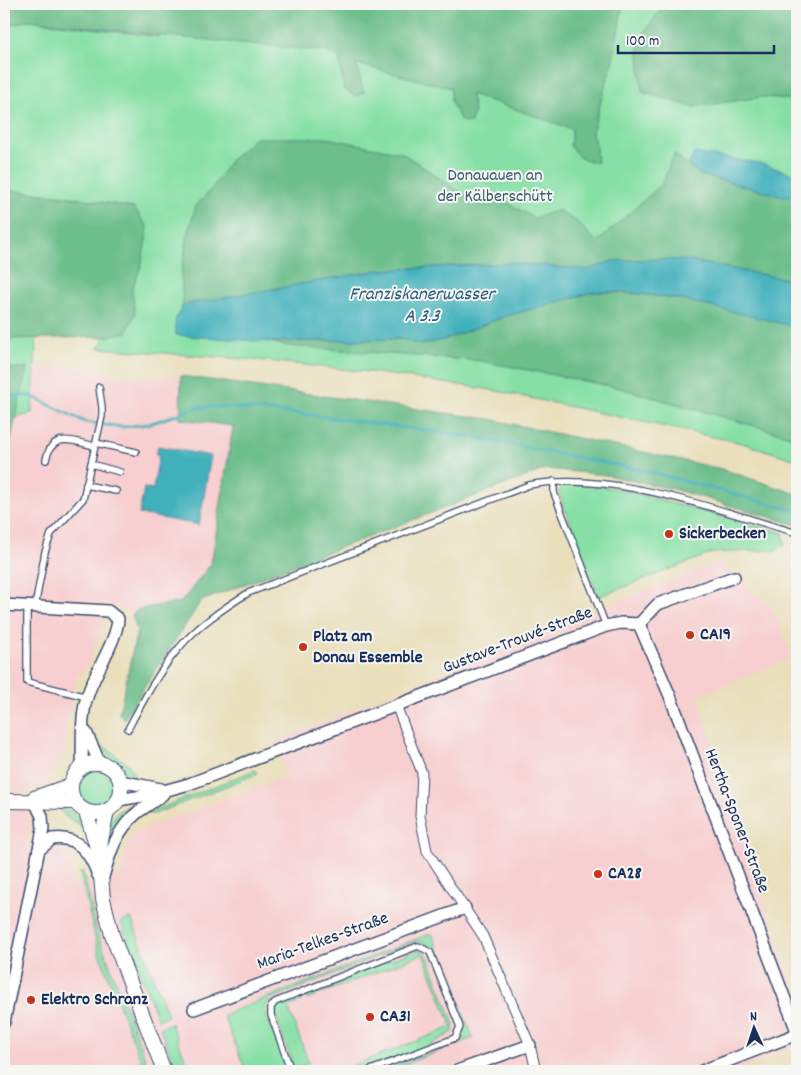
<svg xmlns="http://www.w3.org/2000/svg" width="801" height="1075" font-family="Dekko,sans-serif">
<style>
.built{fill:#f7cfd0}
.green{fill:#86e0a5;stroke:#508882}
.forest{fill:#6cbe8a;stroke:#447674}
.water{fill:#40b0bb;stroke:#2e708c}
.lines{fill:none;stroke-linecap:round;stroke-linejoin:round}
.stream{stroke:#40b0bb;stroke-width:3}
.service-casing{stroke:#3a496c;stroke-width:8}
.pedestrian-casing{stroke:#3a496c;stroke-width:11}
.minor-casing{stroke:#3a496c;stroke-width:14}
.tertiary-casing{stroke:#3a496c;stroke-width:16}
.service{stroke:#fff;stroke-width:5.5}
.pedestrian{stroke:#fff;stroke-width:9}
.minor{stroke:#fff;stroke-width:11}
.tertiary{stroke:#fff;stroke-width:14}
.poi-dot{fill:#c8321e;stroke:#f6f6f2;stroke-width:2}
.labels{text-anchor:middle;dominant-baseline:central;stroke-width:4;stroke-linejoin:round;paint-order:stroke}
.park-label{font-size:18px;fill:#365b70;stroke:#f6f6f2}
.poi-label{font-size:18px;font-weight:bold;fill:#1b2f5e;stroke:#f6f6f2;text-anchor:start}
.street-label{font-size:18px;fill:#1b2f5e;stroke:#f6f6f2}
.water-label{font-size:19px;font-style:italic;fill:#285c7f;stroke:#f6f6f2}
</style>
<rect width="100%" height="100%" fill="#f6f6f2"/>
<filter id="ink" filterUnits="userSpaceOnUse"><feTurbulence type="fractalNoise" baseFrequency=".02" numOctaves="2"/><feDisplacementMap in="SourceGraphic" scale="10" xChannelSelector="R" yChannelSelector="G"/><feConvolveMatrix kernelMatrix="1 2 1 2 8 2 1 2 1" color-interpolation-filters="sRGB"/></filter>
<filter id="wash" filterUnits="userSpaceOnUse"><feTurbulence type="fractalNoise" baseFrequency=".0096" numOctaves="4" result="noise"/><feDisplacementMap in="SourceGraphic" scale="20" xChannelSelector="R" yChannelSelector="G"/><feGaussianBlur stdDeviation="1.12" result="paint"/><feColorMatrix in="noise" values="0 0 0 0 0 0 0 0 0 0 0 0 0 0 0 0 0 1.4 0 .05"/><feComposite in="paint" operator="in"/></filter>
<g filter="url(#wash)">
<rect width="100%" height="100%" fill="#e9dfbb"/>
<g class="built">
<path d="M27 368H96L121 377 141 379 154 375 181 376 180 419 233 426 211 564 181 602 139 609 132 615 119 607H108L100 626V635L86 668 76 677 66 731 64 751 44 784 30 791 4 792V469Z"/>
<path d="M719 561 775 612 792 657 698 697 797 1002V1046L734 1071H4V809H24L32 817 27 846 47 848 52 844 72 848V886L120 873 128 841 141 830 288 775 274 742Z"/>
</g>
<g class="green">
<path d="M165 4H664L657 15 797 30V436L776 432 797 438V460L742 443 492 390 378 373 267 361 99 348 105 337 126 332H37L32 413 11 420 4 441V320L123 206 60 195H38L4 190V27L29 20 158 37Z"/>
<path d="M578 484 620 489 783 533 785 544 776 550 712 553 598 597 559 494 561 485Z"/>
<path d="M103 746 129 765 136 779 125 773 100 748Z"/>
<circle cx="95" cy="788" r="19"/>
<path d="M255 770 257 774 154 814 148 813Z"/>
<path d="M135 803 136 809 115 829 108 827 117 812Z"/>
<path d="M59 808C73 810 80 816 85 828L65 816Z"/>
<path d="M83 872 98 935 150 1071H145L99 953 80 873Z"/>
<path d="M131 918 168 1016 158 1020 121 922Z"/>
<path d="M432 933 473 1038 388 1071H382L457 1042 464 1029 434 950 425 943 414 942 271 999 266 1005V1014L288 1071H246L223 1015Z"/>
<path d="M417 950 425 952 427 955 454 1024 453 1032 427 1047 363 1071H339L452 1027 423 954 307 999 304 992Z"/>
<path d="M298 995 301 1002 288 1007 309 1063 294 1070 275 1012 279 1004Z"/>
<path d="M171 1023 190 1071H177L160 1028Z"/>
</g>
<g class="forest">
<path d="M4 4H623L614 56 592 133 596 147 597 163 580 158 570 146 572 129 471 94 474 112 471 123 461 121 451 102V88L356 64 364 93 354 96 344 89 339 57 325 51 156 35 29 20 4 27Z"/>
<path d="M664 4H797V100L763 97 693 107 642 92 638 42Z"/>
<path d="M255 138H327L402 153 469 198 501 199 534 218 558 210 576 221 597 242 662 184 674 154 701 175 782 196H797V281L690 261 662 259 612 261 589 270 510 263 380 270 183 305 181 275 188 233 196 206 213 187 230 161Z"/>
<path d="M4 190C48 194 91 199 134 208L148 228 141 267 132 289 135 314 127 332 105 337 4 339Z"/>
<path d="M594 292C664 291 730 311 797 327V438L620 388 481 361 288 346 269 342 402 339 420 345 446 339 506 316Z"/>
<path d="M4 368H27L4 469Z"/>
<path d="M181 376 489 419 722 469 797 494V525L673 489 606 475 546 469 201 601 124 719 119 714 137 631 132 615 139 609 181 602 211 564 233 426 180 419Z"/>
</g>
<g class="water">
<path d="M694 153 759 163 797 175V196H782L701 175 688 165Z"/>
<path d="M662 259 690 261 797 281V327L678 299 628 292H594L506 316 446 339 420 345 402 339 269 342 176 335 175 320 183 305 380 270 510 263 589 270 612 261Z"/>
<path d="M158 446 211 456 199 525 139 514 144 488 153 489 159 455H156Z"/>
</g>
<g class="lines">
<path class="stream" d="M4 395 31 396 85 422 122 427 149 424 199 407H223L303 414 468 436 646 471 797 511"/>
</g>
</g>
<g filter="url(#ink)">
<g class="lines">
<g class="service-casing">
<g id="service">
<path d="M96 443 136 452"/>
<path d="M46 460C52 430 74 442 95 446"/>
<path d="M91 464 120 472"/>
<path d="M554 481V493L606 626"/>
<path d="M86 485 116 491"/>
<path d="M27 607V682L87 697"/>
<path d="M35 607 45 552 51 534 83 499 102 416V407L99 387"/>
<path d="M128 729C143 701 158 672 179 648 197 626 224 608 248 593L529 485C612 470 717 510 797 533"/>
<path d="M291 1071 271 1015V1007L275 1002 418 946 430 952 460 1027 455 1038 368 1071"/>
</g>
</g>
<g class="pedestrian-casing">
<path id="pedestrian" d="M396 705 422 773 420 816 427 851 483 936 530 1045 536 1071"/>
</g>
<g class="minor-casing">
<g id="minor">
<path d="M4 605 108 611 118 619C117 640 95 672 88 694 80 716 83 744 82 767"/>
<path d="M639 624 670 696 797 1031"/>
<path d="M86 732 100 764"/>
<path d="M120 781 161 789"/>
<path d="M118 800 149 795 189 784 606 626 621 623 639 624 658 604 734 577"/>
<path d="M39 850 52 839C78 835 90 853 98 875"/>
<path d="M103 877C110 852 117 829 138 812 146 806 155 801 163 794"/>
<path d="M194 1009 465 908"/>
<path d="M4 1022 43 829 42 816 35 802"/>
<path d="M457 1071 530 1045"/>
<path d="M702 1071 797 1034"/>
</g>
</g>
<g class="tertiary-casing">
<g id="tertiary">
<circle cx="96" cy="788" r="25"/>
<path d="M34 798 71 785"/>
<path d="M4 801 75 802"/>
<path d="M86 812 99 854 103 899 112 935 164 1071"/>
<path d="M99 851 107 811"/>
</g>
</g>
<use href="#service" class="service"/>
<use href="#pedestrian" class="pedestrian"/>
<use href="#minor" class="minor"/>
<use href="#tertiary" class="tertiary"/>
</g>
</g>
<g class="poi-dot">
<circle cx="669" cy="534" r="5"/>
<circle cx="690" cy="635" r="5"/>
<circle cx="303" cy="647" r="5"/>
<circle cx="598" cy="874" r="5"/>
<circle cx="31" cy="1000" r="5"/>
<circle cx="370" cy="1017" r="5"/>
</g>
<g class="labels">
<g class="park-label">
<text x="495" y="176">Donauauen an<tspan x="495" dy="21">der Kälberschütt</tspan></text>
</g>
<g class="poi-label">
<text x="679" y="534">Sickerbecken</text>
<text x="700" y="635">CA19</text>
<text x="313" y="637">Platz am<tspan x="313" dy="21">Donau Essemble</tspan></text>
<text x="608" y="874">CA28</text>
<text x="41" y="1000">Elektro Schranz</text>
<text x="380" y="1017">CA31</text>
</g>
<g class="street-label">
<text transform="translate(518 641) rotate(-21)">Gustave-Trouvé-Straße</text>
<text transform="translate(736 821) rotate(69)">Hertha-Sponer-Straße</text>
<text transform="translate(323 942) rotate(-20)">Maria-Telkes-Straße</text>
</g>
<g class="water-label">
<text x="422" y="295">Franziskanerwasser<tspan x="422" dy="22">A 3.3</tspan></text>
</g>
</g>
<rect width="801" height="1075" fill="none" stroke="#f6f6f2" stroke-width="20"/>
<g transform="translate(754 1028) rotate(357)" stroke="#f6f6f2" stroke-width="4" paint-order="stroke">
<path d="M0-4L9 19L0 12L-9 19Z" fill="#1b2f5e"/>
<text y="-8" font-size="14" font-weight="bold" text-anchor="middle" fill="#1b2f5e">N</text>
</g>
<path d="M618 45v8h156v-8" fill="none" stroke="#1b2f5e" stroke-width="2.5"/>
<text x="626" y="45" font-size="15" fill="#1b2f5e" stroke="#f6f6f2" stroke-width="4" paint-order="stroke">100 m</text>
</svg>
